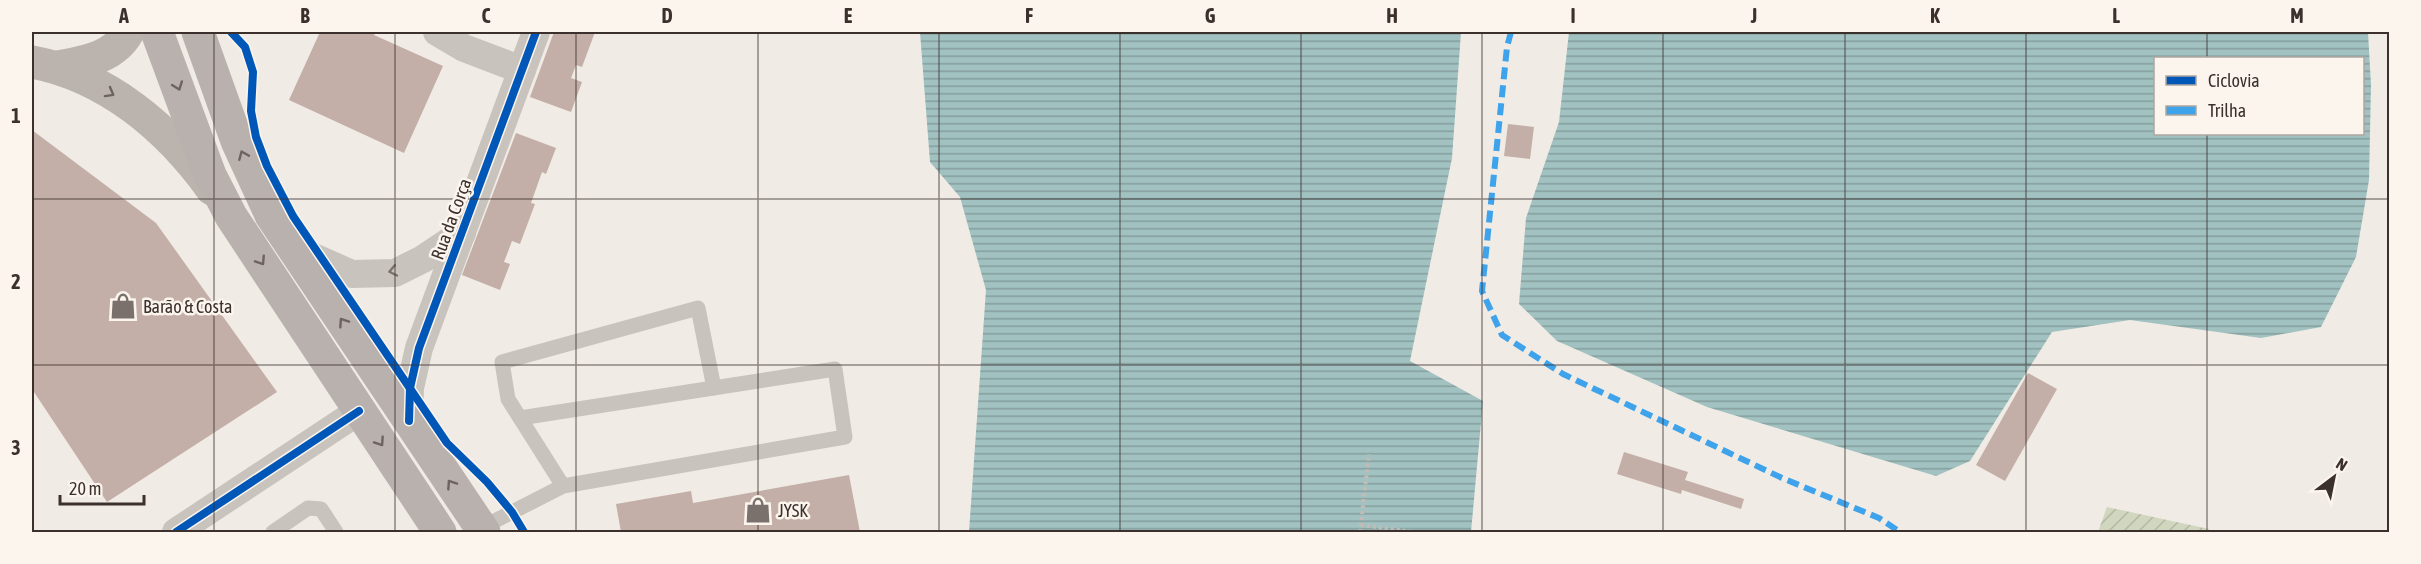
<svg xmlns="http://www.w3.org/2000/svg" width="2421" height="564" font-family="'Asap Condensed',sans-serif">
<style>
.garden{fill:url(#garden-furrows)}
.water{fill:url(#water-rules);fill-rule:evenodd}
.building{fill:#c3afa7}
.lines{fill:none;stroke-linecap:round;stroke-linejoin:round}
.path{stroke:#c2bbb6;stroke-width:4;stroke-dasharray:3 3;stroke-linecap:butt}
.lane{stroke:#c9c3be;stroke-width:15}
.street{stroke:#c9c3be;stroke-width:28}
.secondary{stroke:#bab3ae;stroke-width:33}
.primary{stroke:#b8b1ad;stroke-width:33}
.quiet{stroke:#3fa3eb;stroke-width:6;stroke-dasharray:12 6;stroke-linecap:butt}
.cycleway-casing{stroke:#fbf5ee;stroke-width:11}
.cycleway{stroke:#0057b8;stroke-width:8}
.oneway{stroke:#6d645f}
.oneway2{stroke:#6e645f}
.oneway3{stroke:#7b726d}
.grid{fill:none;stroke:#3b302b;stroke-width:1.5;stroke-opacity:0.55}
.labels{text-anchor:middle;dominant-baseline:central;stroke-width:5;stroke-linejoin:round;paint-order:stroke}
.street-label{font-size:18px;fill:#3b302b;stroke:#fbf5ee}
.poi-label{font-size:18px;fill:#3b302b;stroke:#fbf5ee;text-anchor:start}
.neatline{fill:none;stroke:#3b302b;stroke-width:2}
.grid-label{font-size:20px;text-anchor:middle;font-weight:bold;fill:#3b302b}
</style>
<defs>
<pattern id="garden-furrows" width="10" height="10" patternUnits="userSpaceOnUse" patternTransform="scale(1.5)"><rect width="10" height="10" fill="#d1d6bf"/><path d="M-1 1l2-2M0 10L10 0M9 11l2-2" fill="none" stroke="#b4b8a4"/></pattern>
<pattern id="water-rules" width="6" height="5" patternUnits="userSpaceOnUse" patternTransform="scale(1.5)"><rect width="6" height="5" fill="#a1c2c1"/><path d="M0 2.5h6" fill="none" stroke="#849e9d"/></pattern>
</defs>
<rect width="100%" height="100%" fill="#f0ebe5"/>
<path class="garden" d="M2107 507 2209 529V532H2098Z"/>
<g class="water">
<path d="M920 32H1461L1452 158 1410 361 1483 401 1471 532H969L986 290 960 197 930 162Z"/>
<path d="M1569 32H2368L2371 85 2369 180 2356 257 2321 327 2261 338 2130 320 2052 332 1970 461 1936 476 1707 407 1557 341 1519 304 1526 218 1559 122ZM2156 58H2362V134H2156Z"/>
</g>
<g class="building">
<path d="M320 32H376L374 35 443 66 404 153 289 100Z"/>
<path d="M554 32H595L582 67 576 65 571 78 582 82 571 112 530 97Z"/>
<path d="M1508 124 1534 127 1530 159 1504 156Z"/>
<path d="M32 130 156 223 277 392 107 502 32 389Z"/>
<path d="M516 133 556 148 546 174 542 172 531 203 535 204 520 244 512 241 504 262 510 264 500 290 462 275Z"/>
<path d="M2028 373 2057 389 2005 481 1976 465Z"/>
<path d="M1624 452 1688 472 1685 480 1744 499 1741 509 1682 490 1681 494 1617 474Z"/>
<path d="M849 475 860 532H621L616 504 691 491 693 503Z"/>
</g>
<g class="lines">
<g class="path">
<path d="M1361 525 1414 532"/>
<path d="M1360 532 1369 454"/>
</g>
<g class="lane">
<path d="M563 486 508 399 502 362 698 308 714 388"/>
<path d="M481 528 563 486 845 437 835 369 520 418"/>
<path d="M273 532 308 508 321 509 336 532"/>
</g>
<g class="street">
<path d="M437 32 464 48 522 70"/>
<path d="M293 248 352 274 395 273 423 259 462 233"/>
<path d="M409 421 410 388 419 348 536 32"/>
<path d="M176 532 359 411"/>
</g>
<g class="secondary">
<path d="M32 62C107 76 168 128 212 189"/>
<path d="M58 67C84 62 114 58 128 32"/>
</g>
<g class="primary">
<path d="M157 32 210 175 231 216 440 532"/>
<path d="M198 32 237 141 271 215 484 532"/>
</g>
<path class="quiet" d="M1511 32 1507 47 1482 291 1502 335 1563 374 1782 478 1879 518 1900 532"/>
<g class="cycleway-casing">
<g id="cycleway">
<path d="M231 32 245 47 253 72 251 111 256 137 267 166 293 216 447 443 487 482 512 512 524 532"/>
<path d="M409 421 410 388 419 348 536 32"/>
<path d="M176 532 359 411"/>
</g>
</g>
<use href="#cycleway" class="cycleway"/>
</g>
<defs><path id="oneway-chevron" d="M-2-3.5L2.5 0L-2 3.5" fill="none" stroke-width="1.6" stroke-linecap="round" stroke-linejoin="round" transform="scale(1.5)"/></defs>
<g class="oneway">
<use href="#oneway-chevron" transform="translate(178 86) rotate(70)"/>
<use href="#oneway-chevron" transform="translate(243 155) rotate(-113)"/>
<use href="#oneway-chevron" transform="translate(261 261) rotate(57)"/>
<use href="#oneway-chevron" transform="translate(343 322) rotate(-124)"/>
<use href="#oneway-chevron" transform="translate(380 442) rotate(56)"/>
<use href="#oneway-chevron" transform="translate(451 484) rotate(-124)"/>
</g>
<use class="oneway2" href="#oneway-chevron" transform="translate(110 93) rotate(29)"/>
<use class="oneway3" href="#oneway-chevron" transform="translate(393 271) rotate(168)"/>
<path class="grid" d="M214 32V532M395 32V532M576 32V532M758 32V532M939 32V532M1120 32V532M1301 32V532M1482 32V532M1663 32V532M1845 32V532M2026 32V532M2207 32V58M2207 134V532M32 199H2390M32 365H2390"/>
<defs>
<g id="shop-bare" transform="scale(2.07)"><path d="M-5-2.5h2.3a2.7 3.5 0 0 1 5.4 0H5L5.5 6h-11ZM-1.5-2.5h3a1.5 2.3 0 0 0-3 0Z" fill="#7a716c" stroke="#fbf5ee" stroke-width="2.5" paint-order="stroke"/></g>
</defs>
<g fill-rule="evenodd">
<use href="#shop-bare" x="123" y="306"/>
<use href="#shop-bare" x="758" y="510"/>
</g>
<g class="labels">
<g class="street-label">
<text transform="translate(451 219) rotate(-70)">Rua da Corça</text>
</g>
<g class="poi-label">
<text x="143" y="306">Barão &amp; Costa</text>
<text x="778" y="510">JYSK</text>
</g>
</g>
<rect width="2421" height="564" fill="none" stroke="#fbf5ee" stroke-width="66"/>
<rect x="2154" y="57" width="210" height="78" fill="#fbf5ee" stroke="#aea6a0" stroke-width="1.5"/>
<rect x="2166" y="76" width="30" height="9" fill="#0057b8" stroke="#aea6a0" stroke-width="1.5"/>
<text x="2208" y="87" font-size="18" fill="#3b302b">Ciclovia</text>
<rect x="2166" y="106" width="30" height="9" fill="#3fa3eb" stroke="#aea6a0" stroke-width="1.5"/>
<text x="2208" y="117" font-size="18" fill="#3b302b">Trilha</text>
<g transform="translate(2334 477) rotate(32)" stroke="#fbf5ee" stroke-width="4.5" paint-order="stroke">
<path d="M0-4.5L10 22L0 15L-10 22Z" fill="#3b302b"/>
<text y="-9" font-size="16" font-weight="bold" text-anchor="middle" fill="#3b302b">N</text>
</g>
<path d="M60 495v9h84v-9" fill="none" stroke="#3b302b" stroke-width="3"/>
<text x="69" y="495" font-size="18" fill="#3b302b" stroke="#fbf5ee" stroke-width="4.5" paint-order="stroke">20 m</text>
<rect x="33" y="33" width="2355" height="498" class="neatline"/>
<g class="grid-label">
<text x="124" y="23">A</text>
<text x="305" y="23">B</text>
<text x="486" y="23">C</text>
<text x="667" y="23">D</text>
<text x="848" y="23">E</text>
<text x="1029" y="23">F</text>
<text x="1210" y="23">G</text>
<text x="1392" y="23">H</text>
<text x="1573" y="23">I</text>
<text x="1754" y="23">J</text>
<text x="1935" y="23">K</text>
<text x="2116" y="23">L</text>
<text x="2297" y="23">M</text>
<text x="16" y="123">1</text>
<text x="16" y="289">2</text>
<text x="16" y="455">3</text>
</g>
</svg>
